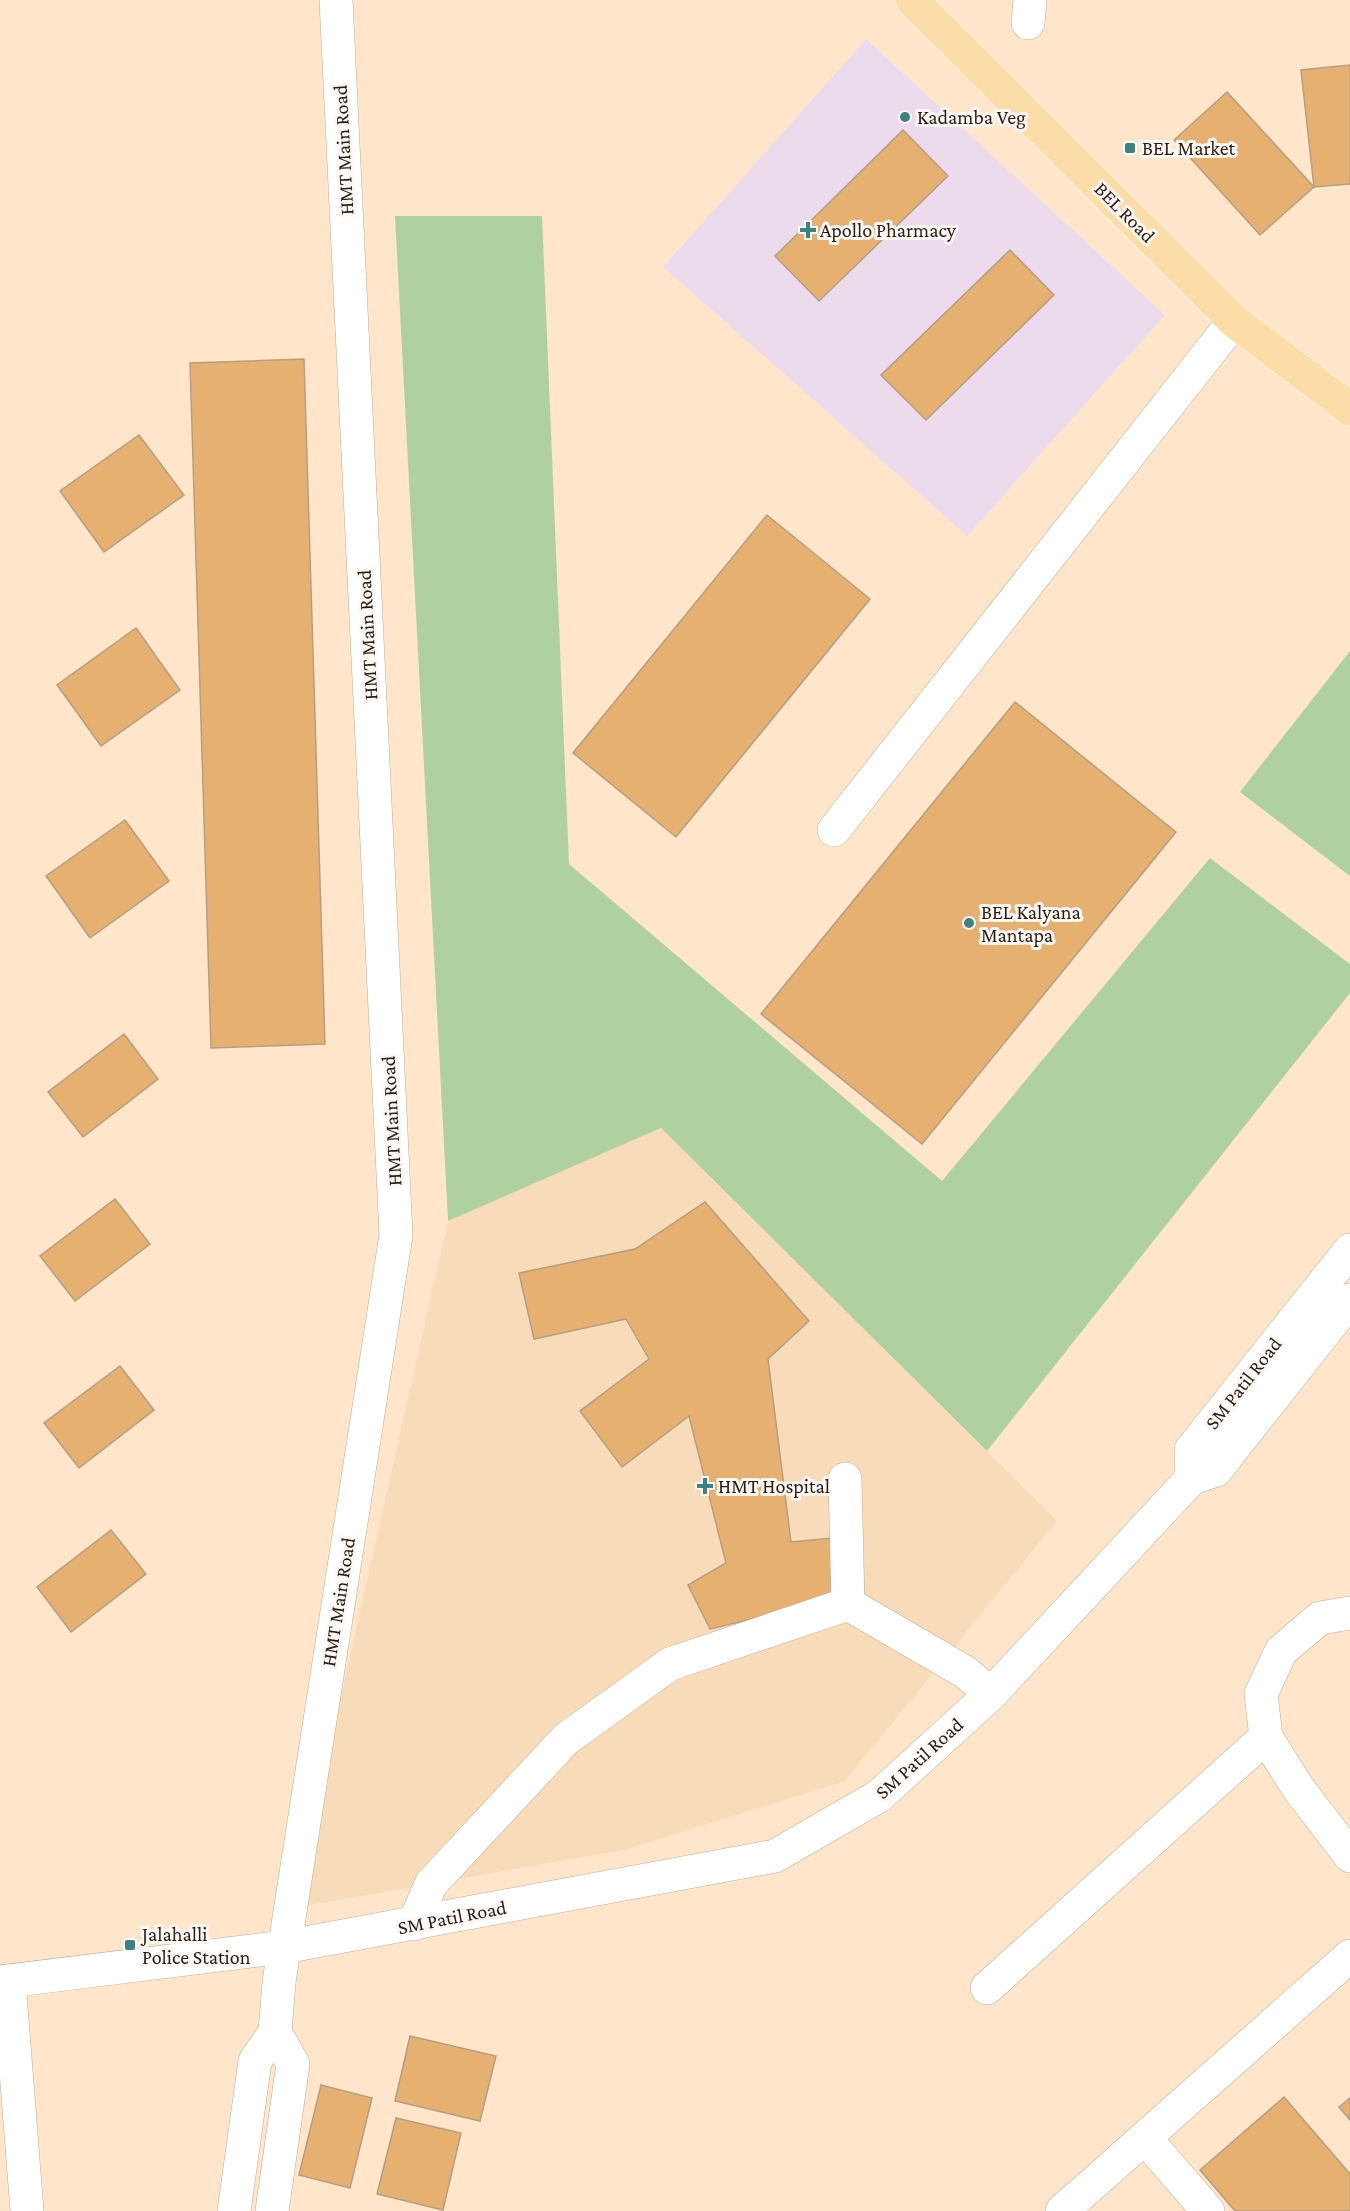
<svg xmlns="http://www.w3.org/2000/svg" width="1350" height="2211" font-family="'Crimson Pro',serif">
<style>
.commercial{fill:#ebdbec}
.built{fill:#f8dbb9}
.green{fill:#afd1a0}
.building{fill:#e6b170;stroke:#b59e84;stroke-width:1.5}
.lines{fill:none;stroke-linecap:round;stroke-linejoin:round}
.minor-casing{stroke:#c2ab90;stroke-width:34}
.major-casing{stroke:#fff;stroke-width:34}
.minor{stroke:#fff;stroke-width:33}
.major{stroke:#fcdda7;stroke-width:33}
.poi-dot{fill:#3a8284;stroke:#fcf7f2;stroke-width:2}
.labels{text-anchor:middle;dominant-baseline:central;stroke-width:6;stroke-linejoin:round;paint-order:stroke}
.poi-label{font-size:20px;fill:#271e14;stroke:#fcf7f2;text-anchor:start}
.street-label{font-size:20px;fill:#271e14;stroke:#fcf7f2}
</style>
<rect width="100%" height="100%" fill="#ffe6cb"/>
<path class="commercial" d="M866 39 1165 315 967 536 663 267Z"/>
<path class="built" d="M661 1128 1057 1521 845 1781 624 1850 293 1908 448 1221Z"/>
<g class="green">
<path d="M395 216H542L569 864 942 1181 1210 858 1350 964V993L987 1451 661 1128 448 1221Z"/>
<path d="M1350 651V876L1240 792Z"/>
</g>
<g class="building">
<path d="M1350 65V184L1314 187 1301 70Z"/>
<path d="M1227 92 1314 187 1260 235 1174 140Z"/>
<path d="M903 130 948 176 819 301 775 256Z"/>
<path d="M1010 250 1054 295 926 420 881 375Z"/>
<path d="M304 359 325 1044 211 1048 190 363Z"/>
<path d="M139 435 184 495 104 552 60 491Z"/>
<path d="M767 515 870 599 676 837 573 753Z"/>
<path d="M136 628 180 690 101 746 57 685Z"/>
<path d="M1015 702 1176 832 922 1144 761 1014Z"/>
<path d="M125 820 169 881 90 938 46 876Z"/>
<path d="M124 1034 158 1079 83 1137 48 1092Z"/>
<path d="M115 1199 150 1244 75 1301 40 1256Z"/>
<path d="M705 1202 809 1321 768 1359 791 1542 832 1538 835 1599 710 1629 688 1585 726 1563 689 1416 622 1467 580 1411 649 1359 626 1319 534 1339 519 1273 635 1249Z"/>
<path d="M120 1366 154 1410 79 1468 44 1423Z"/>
<path d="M111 1530 146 1574 71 1632 37 1587Z"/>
<path d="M410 2036 496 2056 480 2121 395 2101Z"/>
<path d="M321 2085 372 2098 350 2188 299 2175Z"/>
<path d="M1284 2097 1350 2174V2211H1235L1200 2170Z"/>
<path d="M1350 2098V2120L1339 2107Z"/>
<path d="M396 2118 461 2133 443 2210 377 2194Z"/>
</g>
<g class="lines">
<g class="minor-casing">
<g id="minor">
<path d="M1028 23 1030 0"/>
<path d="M834 830 1234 321"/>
<path d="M1192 1478 1216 1470 1350 1300"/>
<path d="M848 1604 965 1672 991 1694"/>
<path d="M1350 1613 1320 1618 1281 1651 1261 1694 1266 1737 1298 1788 1350 1856"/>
<path d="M414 1924 431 1884 566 1739 670 1664 848 1604 845 1479"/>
<path d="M9 1981 27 2211"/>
<path d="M0 1982 284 1947 775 1856 879 1796 991 1694 1192 1478 1191 1450 1350 1250"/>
<path d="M987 1988 1266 1737"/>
<path d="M1145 2138 1208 2211"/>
<path d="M234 2211 255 2061 275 2032 279 1982 396 1235 336 0"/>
<path d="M272 2211 293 2064 275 2032"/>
<path d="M1062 2211 1350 1956"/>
</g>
</g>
<g class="major-casing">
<path id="major" d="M912 0 1234 321 1350 409"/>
</g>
<use href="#minor" class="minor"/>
<use href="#major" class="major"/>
</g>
<g class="poi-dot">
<circle cx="905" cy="117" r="6"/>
<rect x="1124" y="142" width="12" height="12" rx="3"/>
<path d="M805 221h6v6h6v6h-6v6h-6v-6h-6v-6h6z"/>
<circle cx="969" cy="923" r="6"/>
<path d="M702 1477h6v6h6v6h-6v6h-6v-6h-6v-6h6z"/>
<rect x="124" y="1939" width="12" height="12" rx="3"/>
</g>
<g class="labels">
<g class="poi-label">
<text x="917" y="117">Kadamba Veg</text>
<text x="1142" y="148">BEL Market</text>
<text x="820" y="230">Apollo Pharmacy</text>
<text x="981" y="912">BEL Kalyana<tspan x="981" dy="23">Mantapa</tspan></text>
<text x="718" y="1486">HMT Hospital</text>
<text x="142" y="1934">Jalahalli<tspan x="142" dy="23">Police Station</tspan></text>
</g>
<g class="street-label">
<text transform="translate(343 150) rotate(-93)">HMT Main Road</text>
<text transform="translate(1125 212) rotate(45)">BEL Road</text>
<text transform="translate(367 635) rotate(-93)">HMT Main Road</text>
<text transform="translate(391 1121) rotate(-93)">HMT Main Road</text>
<text transform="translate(1243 1383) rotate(-52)">SM Patil Road</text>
<text transform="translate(338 1602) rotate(-81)">HMT Main Road</text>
<text transform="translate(919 1758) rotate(-42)">SM Patil Road</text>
<text transform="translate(452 1917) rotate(-11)">SM Patil Road</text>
</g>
</g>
</svg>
